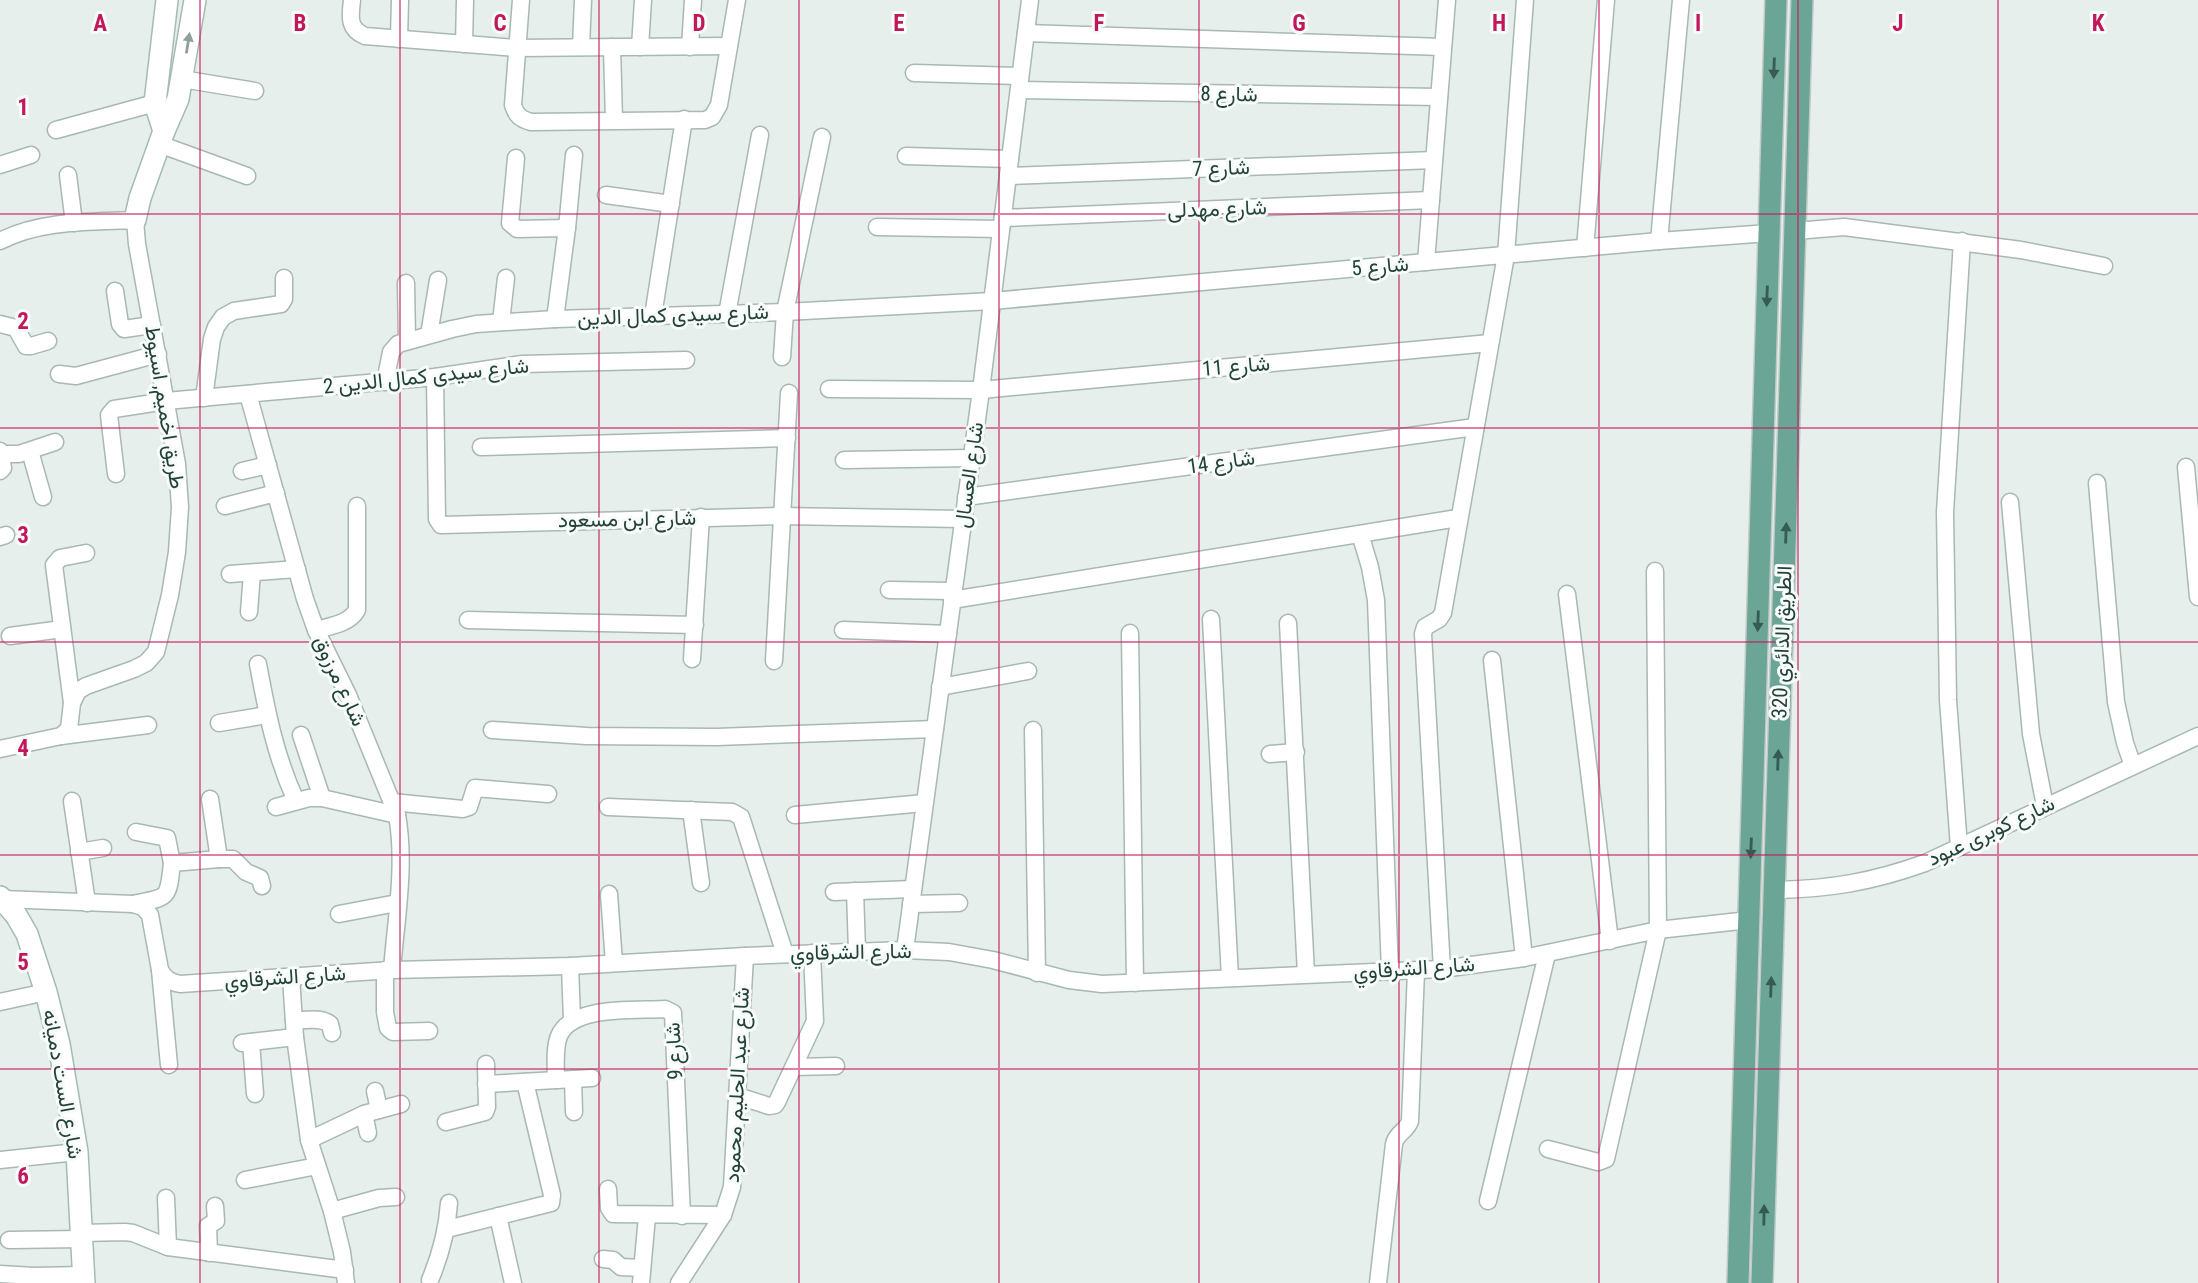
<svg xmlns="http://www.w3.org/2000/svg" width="2198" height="1283" font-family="'Roboto Condensed',Vazirmatn,sans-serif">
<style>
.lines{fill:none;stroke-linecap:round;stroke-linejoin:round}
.street-casing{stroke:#a8b8b2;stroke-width:19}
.secondary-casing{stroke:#a4bbb3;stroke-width:24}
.primary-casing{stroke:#c2cac8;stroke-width:24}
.street{stroke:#fff;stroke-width:16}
.secondary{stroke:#fff;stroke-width:21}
.primary{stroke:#6aa596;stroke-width:21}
.oneway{fill:#92a09c}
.oneway2{fill:#365b51}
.grid{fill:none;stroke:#c2185b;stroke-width:2;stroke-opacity:0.55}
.labels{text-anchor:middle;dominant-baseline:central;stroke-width:6;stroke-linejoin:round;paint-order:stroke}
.street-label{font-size:21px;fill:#24423a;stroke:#f7fbf9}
.grid-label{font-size:23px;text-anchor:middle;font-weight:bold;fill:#c2185b;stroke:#f7fbf9;stroke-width:6;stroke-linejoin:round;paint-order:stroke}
</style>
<rect width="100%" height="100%" fill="#e6efeb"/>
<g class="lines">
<g class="street-casing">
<g id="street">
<path d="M352 0C350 17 348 29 365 36L516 48 729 46"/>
<path d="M521 0 513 105C516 115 520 119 531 122L705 120 712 117 719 105 737 0"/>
<path d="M1026 33 1443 47"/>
<path d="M399 39 400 0"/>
<path d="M464 44 465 0"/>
<path d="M581 47 583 0"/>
<path d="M612 47 614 120"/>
<path d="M640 47 643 0"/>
<path d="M690 47 693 0"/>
<path d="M914 73 1020 76"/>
<path d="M182 79 255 91"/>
<path d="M1019 90 1439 97"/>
<path d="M56 130 155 103"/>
<path d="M159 144 247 176"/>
<path d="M906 156 1010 159"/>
<path d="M516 158 510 223 517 229 567 228"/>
<path d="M0 165 31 155"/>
<path d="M68 175 74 223"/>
<path d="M1008 176 1434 160"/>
<path d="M606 195 671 204"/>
<path d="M1003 218 1431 200"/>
<path d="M877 227 1001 229"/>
<path d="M1795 231 1844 227 2021 250 2104 266"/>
<path d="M0 241C41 220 90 222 135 220L137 244 177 464 180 507 177 552 170 595 156 652 146 663 134 669 86 686 78 691 72 703 69 729 61 736 0 749"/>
<path d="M1659 241 1681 0"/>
<path d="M1585 248 1606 0"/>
<path d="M1426 262 1447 0"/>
<path d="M406 283 407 341"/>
<path d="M115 291 120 324 124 329 152 325"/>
<path d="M727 314 760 135"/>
<path d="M653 316 684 119"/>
<path d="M555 319 567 228 574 155"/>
<path d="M501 322 506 278"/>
<path d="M0 324 16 328 26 346H31L48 341"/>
<path d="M429 335 438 280"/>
<path d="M782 357 785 312 822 137"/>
<path d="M59 374 76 376 158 354"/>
<path d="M435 377 437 519 441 525 781 516 963 519"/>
<path d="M385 382 391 352 398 344 452 329 476 324 555 319 785 312 992 301 1659 241 1769 233"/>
<path d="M829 389 981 390 1490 343"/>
<path d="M248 394 305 599 316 630 348 695 397 815C406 865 396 919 392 970"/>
<path d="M204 398 212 339 216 327 223 317 234 311 281 304 284 299V278"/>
<path d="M481 447 787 438"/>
<path d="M0 451 3 468 0 471"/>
<path d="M30 451 43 497"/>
<path d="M0 454H19L55 442"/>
<path d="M844 460 972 458"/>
<path d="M2186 467 2198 597"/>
<path d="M242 471 268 465"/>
<path d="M116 474 109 415 114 409 166 401 435 377 522 364 686 360"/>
<path d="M2097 483 2116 702 2125 743 2133 766"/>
<path d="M966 497 1475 427"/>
<path d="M2010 502 2031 734 2045 806"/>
<path d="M225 506 276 493"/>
<path d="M1360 534 1370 567 1376 600 1390 972"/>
<path d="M0 537 6 535"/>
<path d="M230 574 297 569"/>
<path d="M889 590 953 591"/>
<path d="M1567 594 1610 941"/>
<path d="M952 600 1458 518"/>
<path d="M249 612 252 573"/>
<path d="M1211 619 1230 978"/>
<path d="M468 620 695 625"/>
<path d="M1288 623 1306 974"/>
<path d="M316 630C330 626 349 624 357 610V506"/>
<path d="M843 630 948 634"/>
<path d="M1130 633 1135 983"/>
<path d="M10 636 62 629"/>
<path d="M692 659 701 517"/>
<path d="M1492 660 1524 958"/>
<path d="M774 661 789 393"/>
<path d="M258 664C267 713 275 755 296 801"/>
<path d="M940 687 1028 671"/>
<path d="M72 703 54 565 60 558 86 553"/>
<path d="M219 723 267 715"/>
<path d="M492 730 587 736 717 737 935 729"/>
<path d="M1033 730 1037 973"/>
<path d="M301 735 322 798"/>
<path d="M61 736 148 725"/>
<path d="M1270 754 1296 752"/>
<path d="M210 799 219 859"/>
<path d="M72 801 87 903"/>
<path d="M392 802 463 809 469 807 475 788 548 794"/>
<path d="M276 807 309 798H322L397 815"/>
<path d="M608 807 732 812 741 817 785 954"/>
<path d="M691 810 701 883"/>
<path d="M795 815 924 803"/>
<path d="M136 832 167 838 172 863"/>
<path d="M1959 847 1948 700 1945 512 1962 241"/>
<path d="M79 852 103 848"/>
<path d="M1774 890C1830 889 1872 882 1925 863L2198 736"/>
<path d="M855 891 857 951"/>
<path d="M834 892 913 889"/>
<path d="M609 894 614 963"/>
<path d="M2 899 133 904 143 907 150 915 160 970C165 979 170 982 180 984L392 970 570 966 745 956 905 950 949 952 993 960 1069 980 1102 984 1442 969 1524 958 1658 930 1749 920"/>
<path d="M133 904C169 897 168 900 172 863L219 859H233L246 872 260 878 262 886"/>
<path d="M911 904 959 903"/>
<path d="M339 914 397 903"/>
<path d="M905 950 981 390 1030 0"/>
<path d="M570 966 572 1020"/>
<path d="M1442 969 1423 634 1425 627 1439 619 1443 613 1506 255 1525 0"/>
<path d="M160 970 169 1065"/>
<path d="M385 970V1012L388 1028 393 1032 429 1031"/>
<path d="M291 977 295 1037 309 1140 332 1211 342 1252 346 1283"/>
<path d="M0 1002 46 992"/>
<path d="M294 1021C305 1020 321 1017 330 1024L332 1033"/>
<path d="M251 1042 255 1094"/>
<path d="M242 1043 295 1037"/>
<path d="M794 1067 836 1066"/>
<path d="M573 1079 574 1112"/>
<path d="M556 1080C556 1066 554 1049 559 1036 572 1005 635 1011 665 1009L673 1013 682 1216"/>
<path d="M486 1084 592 1078"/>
<path d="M375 1091 379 1110"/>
<path d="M738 1096 769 1106 775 1105 777 1102 815 1021 812 953"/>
<path d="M364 1114 368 1133"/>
<path d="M446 1122 485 1112 487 1107 486 1064"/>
<path d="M309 1140 364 1114 401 1104"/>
<path d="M1548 1149 1598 1162 1606 1159 1658 930 1655 571"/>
<path d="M0 1160 77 1152"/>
<path d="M245 1180 317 1166"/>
<path d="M608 1189 609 1208 613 1214 723 1215"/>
<path d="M166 1198 168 1247"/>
<path d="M1488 1201 1547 954"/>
<path d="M332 1211 379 1198 396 1197"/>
<path d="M498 1216 513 1283"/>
<path d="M447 1229 551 1203 552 1195 525 1082"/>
<path d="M81 1233 125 1232 133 1233 168 1247 345 1270"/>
<path d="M9 1240 82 1239"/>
<path d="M209 1253 208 1226 216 1221 215 1206"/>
<path d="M603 1259 613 1260 621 1267 642 1268"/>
<path d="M0 1274 34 1276 84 1275"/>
<path d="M430 1280C441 1254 447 1231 449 1203"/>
<path d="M641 1283 647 1216"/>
<path d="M679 1283 723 1215 732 1187 745 956"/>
<path d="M1378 1283 1394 1144C1396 1133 1407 1131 1410 1121L1416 971"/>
</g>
</g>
<g class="secondary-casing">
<g id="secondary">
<path d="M164 131 155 103 167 0"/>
<path d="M135 220 140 198 164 131 178 99 195 0"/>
<path d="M0 897 16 915 27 934 46 992 59 1044 77 1152 84 1283"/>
</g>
</g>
<g class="primary-casing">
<g id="primary">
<path d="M1738 1283 1776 0"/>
<path d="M1762 1283 1802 0"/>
</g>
</g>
<use href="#street" class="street"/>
<use href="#secondary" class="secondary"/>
<use href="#primary" class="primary"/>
</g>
<defs><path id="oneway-solid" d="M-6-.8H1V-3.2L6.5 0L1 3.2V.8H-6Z" transform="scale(1.75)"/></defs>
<use class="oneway" href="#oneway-solid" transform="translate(188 43) rotate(-81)"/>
<g class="oneway2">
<use href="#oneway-solid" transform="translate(1774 68) rotate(92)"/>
<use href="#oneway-solid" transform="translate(1767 296) rotate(92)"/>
<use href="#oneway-solid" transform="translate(1786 533) rotate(-88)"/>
<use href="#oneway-solid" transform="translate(1758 621) rotate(92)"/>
<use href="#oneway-solid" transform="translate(1778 760) rotate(-88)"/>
<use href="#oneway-solid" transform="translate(1751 848) rotate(92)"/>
<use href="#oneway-solid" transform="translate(1771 987) rotate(-88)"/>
<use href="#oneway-solid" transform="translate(1764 1215) rotate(-89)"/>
</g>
<path class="grid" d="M200 0V1283M400 0V1283M599 0V1283M799 0V1283M999 0V1283M1199 0V1283M1399 0V1283M1599 0V1283M1798 0V1283M1998 0V1283M0 214H2198M0 428H2198M0 642H2198M0 855H2198M0 1069H2198"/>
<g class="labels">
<g class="street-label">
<text transform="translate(1229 94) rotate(1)">شارع 8</text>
<text transform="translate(1221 168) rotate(-2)">شارع 7</text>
<text transform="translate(1217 209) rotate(-2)">شارع مهدلى</text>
<text transform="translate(1380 266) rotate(-5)">شارع 5</text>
<text transform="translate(673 315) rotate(-2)">شارع سيدى كمال الدين</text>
<text transform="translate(1236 366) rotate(-5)">شارع 11</text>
<text transform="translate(426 376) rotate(-6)">شارع سيدى كمال الدين 2</text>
<text transform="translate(165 407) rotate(81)">طريق اخميم, اسيوط</text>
<text transform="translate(1221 462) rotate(-8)">شارع 14</text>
<text transform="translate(969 475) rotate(-82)">شارع العسال</text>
<text transform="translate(627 519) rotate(-1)">شارع ابن مسعود</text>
<text transform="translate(1782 642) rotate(-88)">الطريق الدائري 320</text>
<text transform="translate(340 681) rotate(65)">شارع مرزوق</text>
<text transform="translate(1991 831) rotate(-25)">شارع كوبرى عبود</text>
<text transform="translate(851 952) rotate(-1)">شارع الشرقاوي</text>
<text transform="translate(1414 968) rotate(-4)">شارع الشرقاوي</text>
<text transform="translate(285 977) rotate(-4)">شارع الشرقاوي</text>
<text transform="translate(674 1051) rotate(-93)">شارع 9</text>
<text transform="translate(63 1084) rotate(80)">شارع الست دميانه</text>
<text transform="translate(737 1085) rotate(-87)">شارع عبد الحليم محمود</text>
</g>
</g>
<g class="grid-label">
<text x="100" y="31">A</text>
<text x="300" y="31">B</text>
<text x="500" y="31">C</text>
<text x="699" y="31">D</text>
<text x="899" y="31">E</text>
<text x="1099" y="31">F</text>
<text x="1299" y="31">G</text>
<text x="1499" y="31">H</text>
<text x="1698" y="31">I</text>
<text x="1898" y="31">J</text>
<text x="2098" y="31">K</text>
<text x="23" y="115">1</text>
<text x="23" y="329">2</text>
<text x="23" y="543">3</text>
<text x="23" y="756">4</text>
<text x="23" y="970">5</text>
<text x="23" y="1184">6</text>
</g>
</svg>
